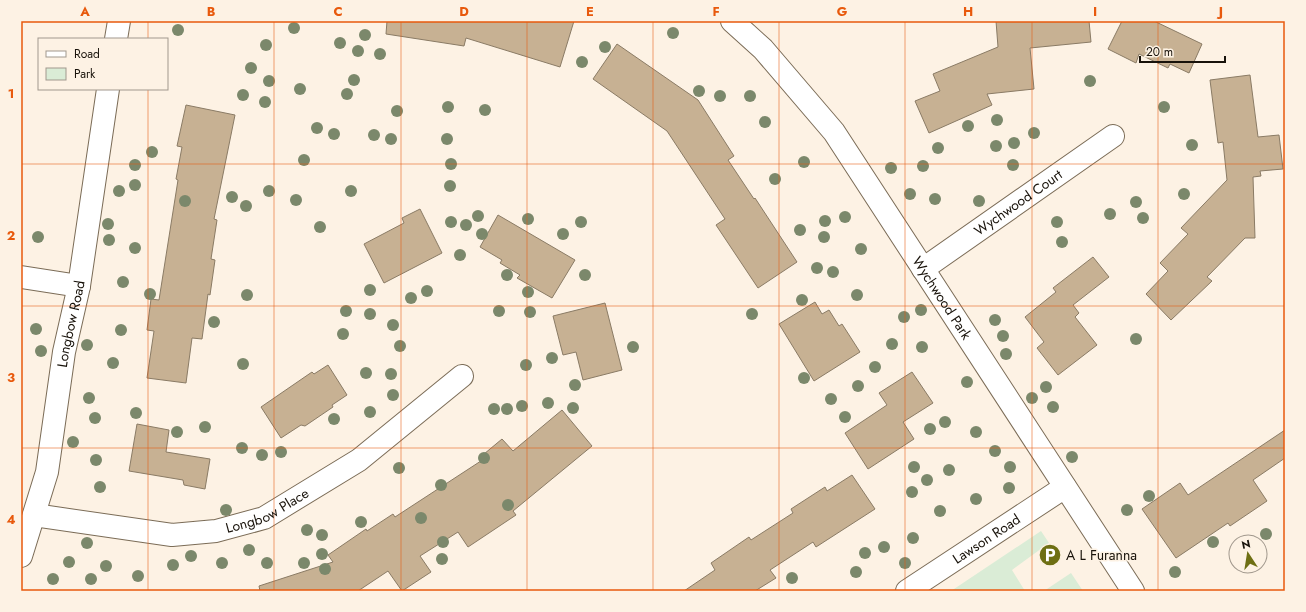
<svg xmlns="http://www.w3.org/2000/svg" width="1306" height="612" font-family="Jost,sans-serif">
<style>
.green{fill:#daecd6}
.building{fill:#c7b193;stroke:#8a7b65}
.lines{fill:none;stroke-linecap:round;stroke-linejoin:round}
.minor-casing{stroke:#7b6c57;stroke-width:24}
.minor{stroke:#fff;stroke-width:22}
.tree{fill:#7b886b}
.grid{fill:none;stroke:#e8590c;stroke-width:1;stroke-opacity:0.55}
.labels{text-anchor:middle;dominant-baseline:central;stroke-width:3;stroke-linejoin:round;paint-order:stroke}
.street-label{font-size:14px;fill:#18120a;stroke:#fdf2e4}
.poi-label{font-size:14px;fill:#18120a;stroke:#fdf2e4;text-anchor:start}
.neatline{fill:none;stroke:#e8590c;stroke-width:1.5}
.grid-label{font-size:13px;text-anchor:middle;font-weight:bold;fill:#e8590c}
</style>
<rect width="100%" height="100%" fill="#fdf2e4"/>
<g class="green">
<path d="M1041 531 1049 543 1012 570 1025 591H951Z"/>
<path d="M1071 573 1083 591H1044Z"/>
</g>
<g class="building">
<path d="M387 21H574L560 67 466 38 464 46 386 34Z"/>
<path d="M996 21H1089L1091 42 1030 48 1034 89 987 94 992 105 929 133 915 101 940 91 933 74 998 47Z"/>
<path d="M1122 21H1154L1202 44 1189 73 1170 64 1168 68 1139 54 1136 63 1108 49Z"/>
<path d="M617 44 698 100 734 156 728 160 754 199 755 198 797 262 758 288 716 225 725 219 667 131 593 79Z"/>
<path d="M1250 75 1258 137 1279 135 1283 169 1260 171 1261 176 1253 177 1255 238H1245L1207 277 1212 281 1171 320 1146 294 1168 271 1160 263 1188 234 1181 228 1227 180 1223 142 1218 143 1210 80Z"/>
<path d="M186 105 235 115 214 219 217 220 211 259 215 260 210 295 208 294 202 339 192 338 186 383 147 378 154 331 147 330 151 299 159 300 178 180 176 179 182 147 177 146Z"/>
<path d="M420 209 442 253 384 283 364 244 404 223 402 218Z"/>
<path d="M498 215 575 260 552 298 517 278 520 275 500 263 502 260 480 247Z"/>
<path d="M1093 257 1109 277 1073 305 1079 313 1075 317 1097 345 1058 375 1037 348 1044 342 1025 317 1056 292 1053 288Z"/>
<path d="M815 302 822 314 829 310 839 326 842 324 860 352 814 381 779 324Z"/>
<path d="M605 303 622 370 583 380 576 352 563 355 553 316Z"/>
<path d="M328 365 347 395 332 405 333 407 305 426 301 425 281 438 261 407 312 372 314 374Z"/>
<path d="M912 372 933 403 903 422 914 439 868 469 845 433 887 405 879 393Z"/>
<path d="M562 410 592 446 513 511 516 515 468 547 458 532 420 556 431 572 402 591 388 571 358 591H260L259 586 333 562 328 555 366 529 367 531 393 514 395 517 487 457 484 454 502 439 513 451Z"/>
<path d="M137 424 169 430 166 452 210 459 205 489 184 485 183 480 129 471Z"/>
<path d="M1285 430V458L1253 480 1267 501 1230 526 1228 523 1176 558 1142 509 1180 483 1188 495Z"/>
<path d="M852 475 875 509 816 547 813 542 770 570 776 578 755 591H684L715 570 711 563 749 537 751 540 793 513 791 509 825 487 827 491Z"/>
</g>
<g class="lines">
<g class="minor-casing">
<g id="minor">
<path id="s1" d="M732 21 763 49 834 132 1133 591"/>
<path d="M116 39 119 21"/>
<path id="s2" d="M923 269 1113 136"/>
<path d="M21 277 79 286"/>
<path id="s3" d="M34 515 172 535 216 531 264 518 359 460 462 376"/>
<path id="s4" d="M21 556 47 472 64 352 79 286 108 89"/>
<path id="s5" d="M907 591 1065 487"/>
</g>
</g>
<use href="#minor" class="minor"/>
</g>
<g class="tree">
<circle cx="294" cy="28" r="6"/>
<circle cx="178" cy="30" r="6"/>
<circle cx="673" cy="33" r="6"/>
<circle cx="365" cy="35" r="6"/>
<circle cx="340" cy="43" r="6"/>
<circle cx="266" cy="45" r="6"/>
<circle cx="605" cy="47" r="6"/>
<circle cx="358" cy="51" r="6"/>
<circle cx="380" cy="54" r="6"/>
<circle cx="582" cy="62" r="6"/>
<circle cx="251" cy="68" r="6"/>
<circle cx="354" cy="80" r="6"/>
<circle cx="269" cy="81" r="6"/>
<circle cx="1090" cy="81" r="6"/>
<circle cx="300" cy="89" r="6"/>
<circle cx="699" cy="91" r="6"/>
<circle cx="347" cy="94" r="6"/>
<circle cx="243" cy="95" r="6"/>
<circle cx="720" cy="96" r="6"/>
<circle cx="750" cy="96" r="6"/>
<circle cx="265" cy="102" r="6"/>
<circle cx="448" cy="107" r="6"/>
<circle cx="1164" cy="107" r="6"/>
<circle cx="485" cy="110" r="6"/>
<circle cx="397" cy="111" r="6"/>
<circle cx="997" cy="120" r="6"/>
<circle cx="765" cy="122" r="6"/>
<circle cx="968" cy="126" r="6"/>
<circle cx="317" cy="128" r="6"/>
<circle cx="1034" cy="133" r="6"/>
<circle cx="334" cy="134" r="6"/>
<circle cx="374" cy="135" r="6"/>
<circle cx="391" cy="139" r="6"/>
<circle cx="447" cy="139" r="6"/>
<circle cx="1014" cy="143" r="6"/>
<circle cx="1192" cy="145" r="6"/>
<circle cx="996" cy="146" r="6"/>
<circle cx="938" cy="148" r="6"/>
<circle cx="152" cy="152" r="6"/>
<circle cx="304" cy="160" r="6"/>
<circle cx="804" cy="162" r="6"/>
<circle cx="451" cy="164" r="6"/>
<circle cx="135" cy="165" r="6"/>
<circle cx="1013" cy="165" r="6"/>
<circle cx="923" cy="166" r="6"/>
<circle cx="891" cy="168" r="6"/>
<circle cx="775" cy="179" r="6"/>
<circle cx="135" cy="185" r="6"/>
<circle cx="450" cy="186" r="6"/>
<circle cx="119" cy="191" r="6"/>
<circle cx="269" cy="191" r="6"/>
<circle cx="351" cy="191" r="6"/>
<circle cx="910" cy="194" r="6"/>
<circle cx="1184" cy="194" r="6"/>
<circle cx="232" cy="197" r="6"/>
<circle cx="935" cy="199" r="6"/>
<circle cx="296" cy="200" r="6"/>
<circle cx="185" cy="201" r="6"/>
<circle cx="979" cy="201" r="6"/>
<circle cx="1136" cy="202" r="6"/>
<circle cx="246" cy="206" r="6"/>
<circle cx="1110" cy="214" r="6"/>
<circle cx="478" cy="216" r="6"/>
<circle cx="845" cy="217" r="6"/>
<circle cx="1143" cy="218" r="6"/>
<circle cx="528" cy="219" r="6"/>
<circle cx="825" cy="221" r="6"/>
<circle cx="451" cy="222" r="6"/>
<circle cx="581" cy="222" r="6"/>
<circle cx="1057" cy="222" r="6"/>
<circle cx="108" cy="224" r="6"/>
<circle cx="466" cy="225" r="6"/>
<circle cx="320" cy="227" r="6"/>
<circle cx="800" cy="230" r="6"/>
<circle cx="482" cy="234" r="6"/>
<circle cx="563" cy="234" r="6"/>
<circle cx="38" cy="237" r="6"/>
<circle cx="824" cy="237" r="6"/>
<circle cx="109" cy="240" r="6"/>
<circle cx="1062" cy="242" r="6"/>
<circle cx="135" cy="248" r="6"/>
<circle cx="861" cy="249" r="6"/>
<circle cx="460" cy="255" r="6"/>
<circle cx="817" cy="268" r="6"/>
<circle cx="833" cy="272" r="6"/>
<circle cx="507" cy="275" r="6"/>
<circle cx="585" cy="275" r="6"/>
<circle cx="123" cy="282" r="6"/>
<circle cx="370" cy="290" r="6"/>
<circle cx="427" cy="291" r="6"/>
<circle cx="528" cy="292" r="6"/>
<circle cx="150" cy="294" r="6"/>
<circle cx="247" cy="295" r="6"/>
<circle cx="857" cy="295" r="6"/>
<circle cx="411" cy="298" r="6"/>
<circle cx="802" cy="300" r="6"/>
<circle cx="921" cy="310" r="6"/>
<circle cx="346" cy="311" r="6"/>
<circle cx="499" cy="311" r="6"/>
<circle cx="530" cy="312" r="6"/>
<circle cx="370" cy="314" r="6"/>
<circle cx="752" cy="314" r="6"/>
<circle cx="904" cy="317" r="6"/>
<circle cx="995" cy="320" r="6"/>
<circle cx="214" cy="322" r="6"/>
<circle cx="393" cy="325" r="6"/>
<circle cx="36" cy="329" r="6"/>
<circle cx="121" cy="330" r="6"/>
<circle cx="343" cy="334" r="6"/>
<circle cx="1003" cy="336" r="6"/>
<circle cx="1136" cy="339" r="6"/>
<circle cx="892" cy="344" r="6"/>
<circle cx="87" cy="345" r="6"/>
<circle cx="400" cy="346" r="6"/>
<circle cx="633" cy="347" r="6"/>
<circle cx="922" cy="347" r="6"/>
<circle cx="41" cy="351" r="6"/>
<circle cx="1006" cy="354" r="6"/>
<circle cx="552" cy="358" r="6"/>
<circle cx="113" cy="363" r="6"/>
<circle cx="243" cy="364" r="6"/>
<circle cx="526" cy="365" r="6"/>
<circle cx="875" cy="367" r="6"/>
<circle cx="366" cy="373" r="6"/>
<circle cx="391" cy="374" r="6"/>
<circle cx="804" cy="378" r="6"/>
<circle cx="967" cy="382" r="6"/>
<circle cx="575" cy="385" r="6"/>
<circle cx="858" cy="386" r="6"/>
<circle cx="1046" cy="387" r="6"/>
<circle cx="393" cy="395" r="6"/>
<circle cx="89" cy="398" r="6"/>
<circle cx="1032" cy="398" r="6"/>
<circle cx="831" cy="399" r="6"/>
<circle cx="548" cy="403" r="6"/>
<circle cx="522" cy="406" r="6"/>
<circle cx="1053" cy="407" r="6"/>
<circle cx="573" cy="408" r="6"/>
<circle cx="494" cy="409" r="6"/>
<circle cx="507" cy="409" r="6"/>
<circle cx="370" cy="412" r="6"/>
<circle cx="136" cy="413" r="6"/>
<circle cx="845" cy="417" r="6"/>
<circle cx="95" cy="418" r="6"/>
<circle cx="334" cy="419" r="6"/>
<circle cx="945" cy="422" r="6"/>
<circle cx="205" cy="427" r="6"/>
<circle cx="930" cy="429" r="6"/>
<circle cx="177" cy="432" r="6"/>
<circle cx="976" cy="432" r="6"/>
<circle cx="73" cy="442" r="6"/>
<circle cx="242" cy="448" r="6"/>
<circle cx="995" cy="451" r="6"/>
<circle cx="281" cy="452" r="6"/>
<circle cx="262" cy="455" r="6"/>
<circle cx="1072" cy="457" r="6"/>
<circle cx="484" cy="458" r="6"/>
<circle cx="96" cy="460" r="6"/>
<circle cx="914" cy="467" r="6"/>
<circle cx="1010" cy="467" r="6"/>
<circle cx="399" cy="468" r="6"/>
<circle cx="949" cy="470" r="6"/>
<circle cx="927" cy="480" r="6"/>
<circle cx="441" cy="485" r="6"/>
<circle cx="100" cy="487" r="6"/>
<circle cx="1009" cy="488" r="6"/>
<circle cx="912" cy="492" r="6"/>
<circle cx="1149" cy="496" r="6"/>
<circle cx="976" cy="499" r="6"/>
<circle cx="508" cy="505" r="6"/>
<circle cx="226" cy="510" r="6"/>
<circle cx="1127" cy="510" r="6"/>
<circle cx="940" cy="511" r="6"/>
<circle cx="421" cy="518" r="6"/>
<circle cx="361" cy="522" r="6"/>
<circle cx="307" cy="530" r="6"/>
<circle cx="1266" cy="534" r="6"/>
<circle cx="322" cy="535" r="6"/>
<circle cx="913" cy="538" r="6"/>
<circle cx="443" cy="542" r="6"/>
<circle cx="1213" cy="542" r="6"/>
<circle cx="87" cy="543" r="6"/>
<circle cx="884" cy="547" r="6"/>
<circle cx="249" cy="550" r="6"/>
<circle cx="865" cy="553" r="6"/>
<circle cx="322" cy="554" r="6"/>
<circle cx="191" cy="556" r="6"/>
<circle cx="442" cy="559" r="6"/>
<circle cx="69" cy="562" r="6"/>
<circle cx="222" cy="563" r="6"/>
<circle cx="267" cy="563" r="6"/>
<circle cx="304" cy="563" r="6"/>
<circle cx="905" cy="563" r="6"/>
<circle cx="173" cy="565" r="6"/>
<circle cx="106" cy="566" r="6"/>
<circle cx="325" cy="569" r="6"/>
<circle cx="856" cy="572" r="6"/>
<circle cx="1175" cy="572" r="6"/>
<circle cx="138" cy="576" r="6"/>
<circle cx="792" cy="578" r="6"/>
<circle cx="53" cy="579" r="6"/>
<circle cx="91" cy="579" r="6"/>
</g>
<path class="grid" d="M148 21V39M274 21V591M401 21V591M527 21V591M653 21V591M779 21V591M905 21V591M1032 21V591M1158 21V591M148 89V591M21 164H1285M21 306H1285M21 448H1285"/>
<defs>
<g id="parking-disc" transform="scale(1.15)"><circle r="9.5" fill="#6e6f13" stroke="#fdf2e4"/><path d="M-3.5-5.5H1a3.5 3.5 0 0 1 0 7H-1V5.5H-3.5ZM-1-3.4V-.6H.8a1.4 1.4 0 0 0 0-2.8Z" fill="#fff"/></g>
</defs>
<g fill-rule="evenodd">
<use href="#parking-disc" x="1050" y="555"/>
</g>
<g class="labels">
<g class="street-label">
<text stroke="none"><textPath href="#s2" startOffset="116">Wychwood Court</textPath></text>
<text stroke="none"><textPath href="#s1" startOffset="349">Wychwood Park</textPath></text>
<text stroke="none"><textPath href="#s4" startOffset="238">Longbow Road</textPath></text>
<text stroke="none"><textPath href="#s3" startOffset="239">Longbow Place</textPath></text>
<text stroke="none"><textPath href="#s5" startOffset="95">Lawson Road</textPath></text>
</g>
<g class="poi-label">
<text x="1066" y="555">A L Furanna</text>
</g>
</g>
<rect width="1306" height="612" fill="none" stroke="#fdf2e4" stroke-width="44"/>
<rect x="38" y="38" width="130" height="52" fill="#fdf2e4" stroke="#a1988d"/>
<rect x="46" y="51" width="20" height="6" fill="#ffffff" stroke="#a1988d"/>
<text x="74" y="58" font-size="12" fill="#18120a">Road</text>
<rect x="46" y="68" width="20" height="12" fill="#daecd6" stroke="#a1988d"/>
<text x="74" y="78" font-size="12" fill="#18120a">Park</text>
<g transform="translate(1248 554) rotate(348)"><circle r="19" fill="#fdf2e4" stroke="#a1988d"/>
<path d="M0-3L7 15L0 10L-7 15Z" fill="#6e6f13"/>
<text y="-6" font-size="11" font-weight="bold" text-anchor="middle" fill="#18120a">N</text>
</g>
<path d="M1140 56v6h85v-6" fill="none" stroke="#18120a" stroke-width="2"/>
<text x="1146" y="56" font-size="12" fill="#18120a" stroke="#fdf2e4" stroke-width="3" paint-order="stroke">20 m</text>
<rect x="22" y="22" width="1262" height="568" class="neatline"/>
<g class="grid-label">
<text x="85" y="16">A</text>
<text x="211" y="16">B</text>
<text x="338" y="16">C</text>
<text x="464" y="16">D</text>
<text x="590" y="16">E</text>
<text x="716" y="16">F</text>
<text x="842" y="16">G</text>
<text x="968" y="16">H</text>
<text x="1095" y="16">I</text>
<text x="1221" y="16">J</text>
<text x="11" y="98">1</text>
<text x="11" y="240">2</text>
<text x="11" y="382">3</text>
<text x="11" y="524">4</text>
</g>
</svg>
